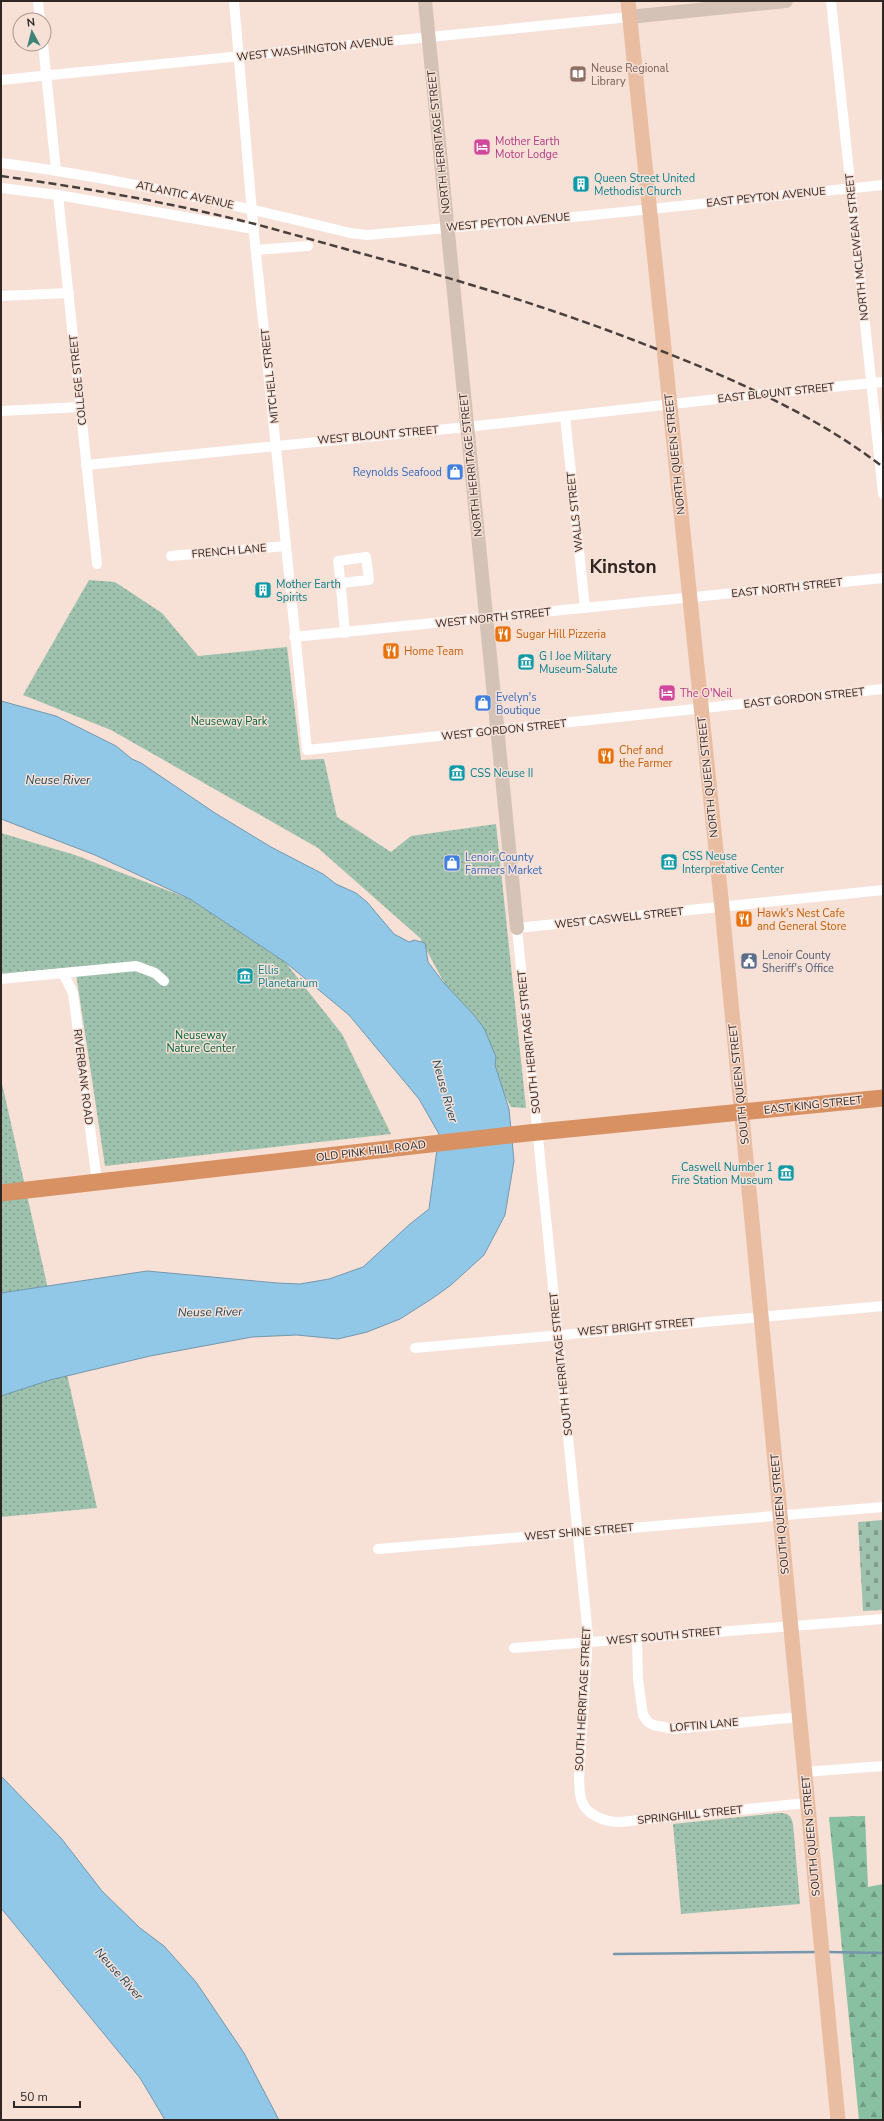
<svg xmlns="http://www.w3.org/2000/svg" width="884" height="2121" font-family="'Nunito Sans',sans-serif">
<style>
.forest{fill:url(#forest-firs)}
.cemetery{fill:url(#cemetery-stones)}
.park{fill:url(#park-dots)}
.water{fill:#91c8e8;stroke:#7497ad}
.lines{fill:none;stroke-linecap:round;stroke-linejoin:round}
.stream{stroke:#7497ad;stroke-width:2.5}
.street{stroke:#fff;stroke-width:10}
.secondary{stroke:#d4c2b6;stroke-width:14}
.primary{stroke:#e8bda1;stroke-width:15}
.highway{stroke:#d89162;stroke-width:17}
.rail{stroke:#493f3b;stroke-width:2.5;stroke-dasharray:8 4;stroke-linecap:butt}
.labels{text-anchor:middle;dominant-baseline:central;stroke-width:3;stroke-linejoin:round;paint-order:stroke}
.street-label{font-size:11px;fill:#2f2623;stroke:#f7e0d6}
.education-label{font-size:11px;fill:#785e54;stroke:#f7e0d6;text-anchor:start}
.hotel-label{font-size:11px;fill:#b23c85;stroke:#f7e0d6;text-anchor:start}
.culture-label{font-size:11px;fill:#0d838f;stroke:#f7e0d6;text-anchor:start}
.shop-label{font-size:11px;fill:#366cbe;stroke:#f7e0d6;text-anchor:start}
.food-label{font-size:11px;fill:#c56008;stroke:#f7e0d6;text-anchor:start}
.park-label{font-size:11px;fill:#00653e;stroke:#f7e0d6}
.service-label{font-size:11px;fill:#4e5e75;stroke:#f7e0d6;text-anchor:start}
.water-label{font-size:12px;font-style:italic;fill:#123f56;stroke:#f7e0d6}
.town-label{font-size:19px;font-weight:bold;fill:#2f2623;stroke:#f7e0d6}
</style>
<defs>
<pattern id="forest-firs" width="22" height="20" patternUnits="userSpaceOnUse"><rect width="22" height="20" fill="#89c0a1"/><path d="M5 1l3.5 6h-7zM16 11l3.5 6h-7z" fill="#709c83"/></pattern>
<pattern id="cemetery-stones" width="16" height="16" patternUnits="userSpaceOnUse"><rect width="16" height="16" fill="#9ec2ad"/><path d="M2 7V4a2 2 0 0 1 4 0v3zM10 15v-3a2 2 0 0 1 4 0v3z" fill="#819d8c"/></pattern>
<pattern id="park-dots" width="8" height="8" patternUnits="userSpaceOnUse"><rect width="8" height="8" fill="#9ec2ad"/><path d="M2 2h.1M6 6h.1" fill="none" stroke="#819d8c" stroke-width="1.8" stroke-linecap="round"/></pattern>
</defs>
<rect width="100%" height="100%" fill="#f7e0d6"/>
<path class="forest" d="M865 1816 868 1887 883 1884V2120H859L829 1817Z"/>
<path class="cemetery" d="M883 1520V1610L863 1611 858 1522Z"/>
<g class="park">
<path d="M89 580 115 582 162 613 198 656 287 647 301 760 324 759 337 817 391 852 411 836 496 824 526 1108 511 1107 420 938 318 848 111 730 23 695Z"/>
<path d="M1 833 75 855 190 899 285 962 342 1034 391 1134 105 1166 75 967 1 974Z"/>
<path d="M1 1079 97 1508 1 1517Z"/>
<path d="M779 1813C788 1813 791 1815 793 1824L800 1904 681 1914 673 1824Z"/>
</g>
<g class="water">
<path d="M1 701 56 716 116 746 132 759 141 763 215 813 271 847 323 874 336 884 356 893 367 902 394 934 409 942 414 940 425 943 428 962 443 982 473 1014 484 1028 496 1057 495 1065 509 1109 514 1161 505 1215 484 1255 451 1285 433 1298 400 1319 367 1332 338 1339 297 1335 252 1337 150 1356 50 1380 1 1396V1293L147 1271 277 1283 300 1284 329 1279 363 1267 410 1224 429 1209 439 1134 419 1099 349 1015 285 962 190 899 95 855 1 819Z"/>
<path d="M1 1776 61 1838 102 1891 140 1928 164 1946 196 1982 244 2053 279 2120H165L140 2078 1 1908Z"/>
</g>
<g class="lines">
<g class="stream">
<path d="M827 1952 883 1953"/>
<path d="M614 1954 818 1952"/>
</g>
<g class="street">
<path d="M38 1 40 20"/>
<path d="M234 1 253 224 307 750 883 689"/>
<path d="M831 1 883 494"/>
<path d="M43 44 56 170"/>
<path d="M1 80 629 17"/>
<path d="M1 163C119 178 235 205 350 233L367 235 584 216 883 185"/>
<path d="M1 188 58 195 254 229"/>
<path d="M58 195 97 564"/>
<path d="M256 250 308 246"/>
<path d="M1 296 69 293"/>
<path d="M1 411 81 407"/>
<path d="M565 416 585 608"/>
<path d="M86 465 467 427 762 394 883 382"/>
<path d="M171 556 286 546"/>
<path d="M340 583 369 580 366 557 338 561C341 585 343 609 345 633"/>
<path d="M294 637 883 578"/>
<path d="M63 973 73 993 97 1183"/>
<path d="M1 979 136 966 155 973 164 981"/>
<path d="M415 1348 883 1306"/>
<path d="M378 1549 883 1507"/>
<path d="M637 1638 638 1679 643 1715 648 1722 653 1725 674 1729 799 1717"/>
<path d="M514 1648 883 1619"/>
<path d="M804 1772 883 1766"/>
<path d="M807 1803 620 1822C605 1822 585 1815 581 1799 579 1793 580 1786 579 1779L588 1636 517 928 883 890"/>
</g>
<g class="secondary">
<path d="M425 1 517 928"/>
<path d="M629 17 786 1"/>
</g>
<path class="primary" d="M628 1 722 908 838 2120"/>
<path class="highway" d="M1 1193 528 1133 883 1098"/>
<path class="rail" d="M1 176C86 188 172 203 255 224 303 237 352 251 400 264 488 289 574 316 659 350 738 381 815 415 883 467"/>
</g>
<defs>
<g id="library-square" transform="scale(0.9)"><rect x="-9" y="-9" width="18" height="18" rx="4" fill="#8d6e63" stroke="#f7e0d6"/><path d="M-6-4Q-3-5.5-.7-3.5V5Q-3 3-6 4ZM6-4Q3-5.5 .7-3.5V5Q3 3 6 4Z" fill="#fff"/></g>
<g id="hotel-square" transform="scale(0.9)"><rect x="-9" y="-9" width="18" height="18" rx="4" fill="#d1479c" stroke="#f7e0d6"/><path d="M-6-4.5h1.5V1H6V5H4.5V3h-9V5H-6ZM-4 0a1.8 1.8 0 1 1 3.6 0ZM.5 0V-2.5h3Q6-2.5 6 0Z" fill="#fff"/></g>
<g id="building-square" transform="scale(0.9)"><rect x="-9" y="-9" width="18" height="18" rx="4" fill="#0f9aa8" stroke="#f7e0d6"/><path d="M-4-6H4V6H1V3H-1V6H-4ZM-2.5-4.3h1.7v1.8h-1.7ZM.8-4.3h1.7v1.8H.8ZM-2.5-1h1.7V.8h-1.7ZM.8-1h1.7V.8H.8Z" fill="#fff"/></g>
<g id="shop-square" transform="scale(0.9)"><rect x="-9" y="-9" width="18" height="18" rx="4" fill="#3f7fe0" stroke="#f7e0d6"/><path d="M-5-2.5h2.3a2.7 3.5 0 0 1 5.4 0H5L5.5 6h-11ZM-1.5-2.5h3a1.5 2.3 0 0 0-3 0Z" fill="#fff"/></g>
<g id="restaurant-square" transform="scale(0.9)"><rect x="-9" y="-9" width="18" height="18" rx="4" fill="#e8710a" stroke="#f7e0d6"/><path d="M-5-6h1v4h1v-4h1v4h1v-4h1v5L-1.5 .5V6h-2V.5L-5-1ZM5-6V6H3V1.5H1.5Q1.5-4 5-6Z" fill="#fff"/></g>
<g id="museum-square" transform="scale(0.9)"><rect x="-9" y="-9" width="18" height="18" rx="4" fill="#0f9aa8" stroke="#f7e0d6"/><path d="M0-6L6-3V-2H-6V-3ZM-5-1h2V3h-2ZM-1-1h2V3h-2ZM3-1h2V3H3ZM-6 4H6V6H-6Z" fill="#fff"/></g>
<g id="civic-square" transform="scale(0.9)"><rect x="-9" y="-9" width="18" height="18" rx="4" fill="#5c6f8a" stroke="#f7e0d6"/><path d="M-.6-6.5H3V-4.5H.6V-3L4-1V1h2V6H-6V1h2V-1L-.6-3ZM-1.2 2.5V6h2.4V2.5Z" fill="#fff"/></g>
</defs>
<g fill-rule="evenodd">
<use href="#library-square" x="578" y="74"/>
<use href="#hotel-square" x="482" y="147"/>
<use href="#building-square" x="581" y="184"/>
<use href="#shop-square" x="455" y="472"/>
<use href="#building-square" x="263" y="590"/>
<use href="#restaurant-square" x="503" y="634"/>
<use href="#restaurant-square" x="391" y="651"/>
<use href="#museum-square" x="526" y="662"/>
<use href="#hotel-square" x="667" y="693"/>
<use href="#shop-square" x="483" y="703"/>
<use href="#restaurant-square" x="606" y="756"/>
<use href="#museum-square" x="457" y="773"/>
<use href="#museum-square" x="669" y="862"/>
<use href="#shop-square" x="452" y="863"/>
<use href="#restaurant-square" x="744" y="919"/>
<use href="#civic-square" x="749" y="961"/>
<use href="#museum-square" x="245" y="976"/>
<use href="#museum-square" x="786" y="1173"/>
</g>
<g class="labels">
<g class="street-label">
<text transform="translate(315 49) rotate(-6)">WEST WASHINGTON AVENUE</text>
<text transform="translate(439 142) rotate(-96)">NORTH HERRITAGE STREET</text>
<text transform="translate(185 195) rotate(12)">ATLANTIC AVENUE</text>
<text transform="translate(766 197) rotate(-6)">EAST PEYTON AVENUE</text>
<text transform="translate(508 222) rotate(-5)">WEST PEYTON AVENUE</text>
<text transform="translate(857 247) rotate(-96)">NORTH MCLEWEAN STREET</text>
<text transform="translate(270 376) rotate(-96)">MITCHELL STREET</text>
<text transform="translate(78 380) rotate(-96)">COLLEGE STREET</text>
<text transform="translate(776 393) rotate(-6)">EAST BLOUNT STREET</text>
<text transform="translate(378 435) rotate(-5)">WEST BLOUNT STREET</text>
<text transform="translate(675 454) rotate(-96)">NORTH QUEEN STREET</text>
<text transform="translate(471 465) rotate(-96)">NORTH HERRITAGE STREET</text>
<text transform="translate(575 512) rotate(-96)">WALLS STREET</text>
<text transform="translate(229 551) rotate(-5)">FRENCH LANE</text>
<text transform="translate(787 588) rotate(-6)">EAST NORTH STREET</text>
<text transform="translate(493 618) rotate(-6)">WEST NORTH STREET</text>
<text transform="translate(804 698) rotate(-6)">EAST GORDON STREET</text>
<text transform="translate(504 730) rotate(-6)">WEST GORDON STREET</text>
<text transform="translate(708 777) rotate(-96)">NORTH QUEEN STREET</text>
<text transform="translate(619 918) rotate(-6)">WEST CASWELL STREET</text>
<text transform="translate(529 1042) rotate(-96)">SOUTH HERRITAGE STREET</text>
<text transform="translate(83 1077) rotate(83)">RIVERBANK ROAD</text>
<text transform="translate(739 1084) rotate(-96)">SOUTH QUEEN STREET</text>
<text transform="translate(813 1105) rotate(-6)">EAST KING STREET</text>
<text transform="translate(371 1151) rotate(-7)">OLD PINK HILL ROAD</text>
<text transform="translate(636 1327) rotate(-5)">WEST BRIGHT STREET</text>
<text transform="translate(561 1364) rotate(-96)">SOUTH HERRITAGE STREET</text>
<text transform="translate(780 1514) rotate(-95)">SOUTH QUEEN STREET</text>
<text transform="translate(579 1532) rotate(-5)">WEST SHINE STREET</text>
<text transform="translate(664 1636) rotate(-5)">WEST SOUTH STREET</text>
<text transform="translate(583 1699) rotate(-87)">SOUTH HERRITAGE STREET</text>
<text transform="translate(704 1725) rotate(-5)">LOFTIN LANE</text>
<text transform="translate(690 1815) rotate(-6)">SPRINGHILL STREET</text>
<text transform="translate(811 1836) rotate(-95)">SOUTH QUEEN STREET</text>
</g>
<g class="education-label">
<text x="591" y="68">Neuse Regional<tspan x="591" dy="13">Library</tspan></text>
</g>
<g class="hotel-label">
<text x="495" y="141">Mother Earth<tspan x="495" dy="13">Motor Lodge</tspan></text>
<text x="680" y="693">The O'Neil</text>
</g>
<g class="culture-label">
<text x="594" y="178">Queen Street United<tspan x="594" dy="13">Methodist Church</tspan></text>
<text x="276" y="584">Mother Earth<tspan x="276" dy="13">Spirits</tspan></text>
<text x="539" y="656">G I Joe Military<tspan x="539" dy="13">Museum-Salute</tspan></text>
<text x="470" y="773">CSS Neuse II</text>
<text x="682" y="856">CSS Neuse<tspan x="682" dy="13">Interpretative Center</tspan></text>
<text x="258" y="970">Ellis<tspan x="258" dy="13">Planetarium</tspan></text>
<text x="773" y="1167" text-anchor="end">Caswell Number 1<tspan x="773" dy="13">Fire Station Museum</tspan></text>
</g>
<g class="shop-label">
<text x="442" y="472" text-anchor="end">Reynolds Seafood</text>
<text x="496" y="697">Evelyn's<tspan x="496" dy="13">Boutique</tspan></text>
<text x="465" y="857">Lenoir County<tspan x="465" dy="13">Farmers Market</tspan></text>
</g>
<g class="food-label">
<text x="516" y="634">Sugar Hill Pizzeria</text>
<text x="404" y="651">Home Team</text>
<text x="619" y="750">Chef and<tspan x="619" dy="13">the Farmer</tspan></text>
<text x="757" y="913">Hawk's Nest Cafe<tspan x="757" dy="13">and General Store</tspan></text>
</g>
<g class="park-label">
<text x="229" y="721">Neuseway Park</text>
<text x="201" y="1035">Neuseway<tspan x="201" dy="13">Nature Center</tspan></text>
</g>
<g class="service-label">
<text x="762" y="955">Lenoir County<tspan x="762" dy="13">Sheriff's Office</tspan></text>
</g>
<g class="water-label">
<text x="58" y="780">Neuse River</text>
<text transform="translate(445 1091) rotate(74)">Neuse River</text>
<text transform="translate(210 1312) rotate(-1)">Neuse River</text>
<text transform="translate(119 1974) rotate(48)">Neuse River</text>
</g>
<g class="town-label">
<text x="623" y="567">Kinston</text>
</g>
</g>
<rect width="884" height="2121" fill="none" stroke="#2f2623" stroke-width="4"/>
<g transform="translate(32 32) rotate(353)"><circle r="19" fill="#f7e0d6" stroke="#a7968e"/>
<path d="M0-3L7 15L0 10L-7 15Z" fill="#3d8378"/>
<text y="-6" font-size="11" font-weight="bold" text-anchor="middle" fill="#2f2623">N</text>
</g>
<path d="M14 2101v6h66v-6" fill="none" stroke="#2f2623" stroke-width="2"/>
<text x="20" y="2101" font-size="12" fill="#2f2623" stroke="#f7e0d6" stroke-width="3" paint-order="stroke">50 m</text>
</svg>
